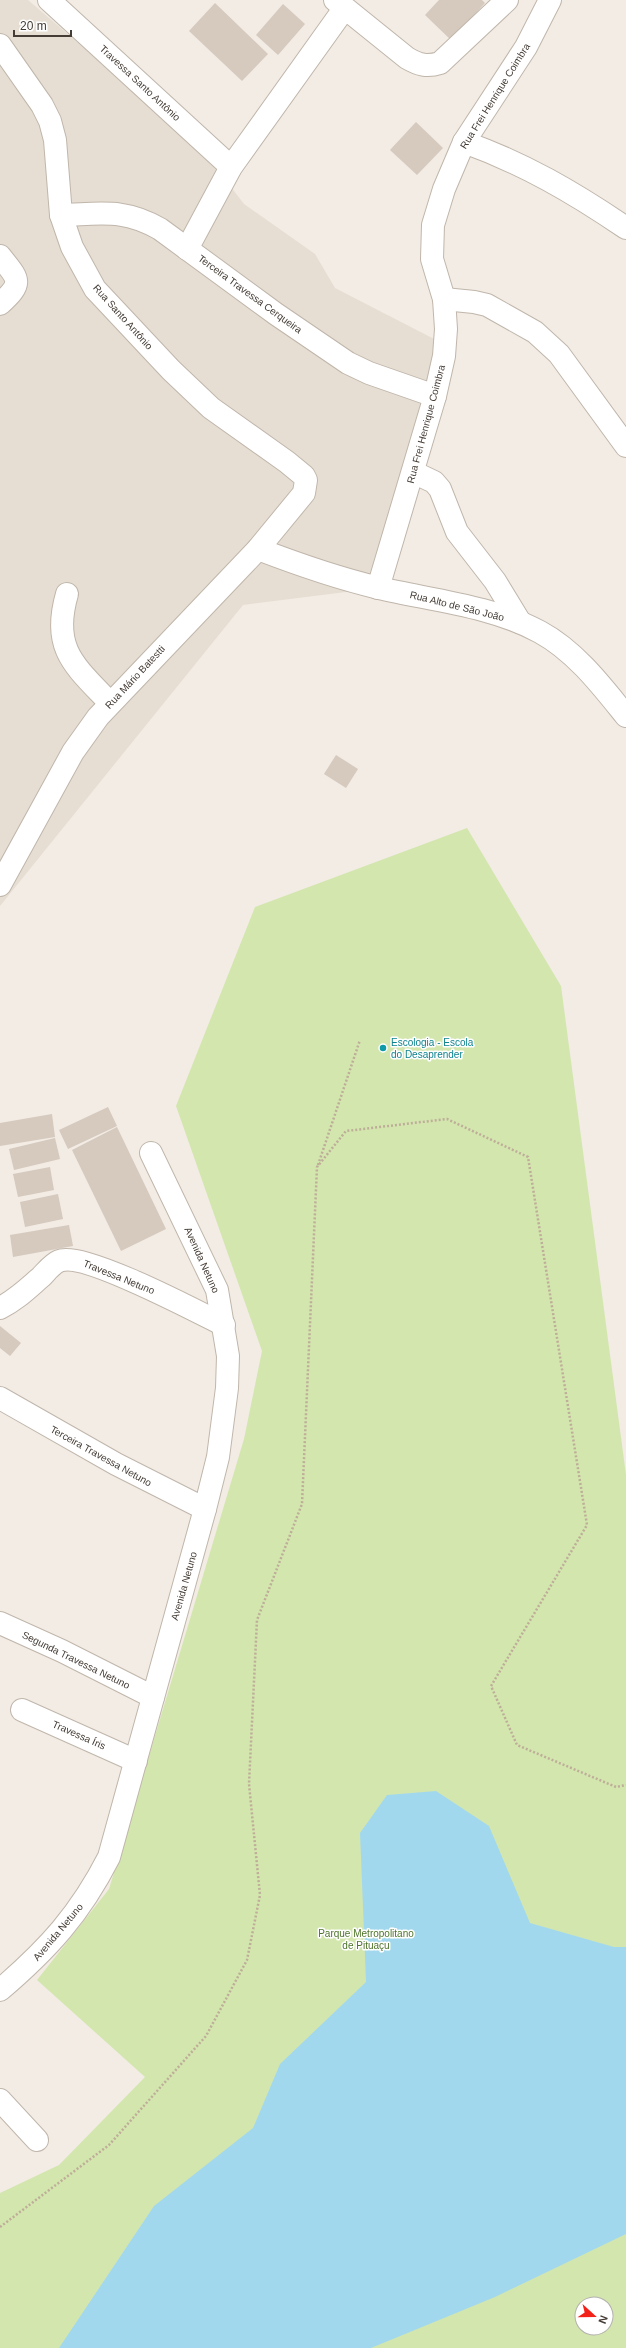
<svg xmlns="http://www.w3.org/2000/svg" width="626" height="2348" font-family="Arial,sans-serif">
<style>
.residential{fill:#e6ded3}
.green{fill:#d3e6ae;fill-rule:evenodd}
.water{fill:#a2d8ee}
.building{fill:#d6c9bd}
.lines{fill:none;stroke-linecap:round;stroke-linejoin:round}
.minor-casing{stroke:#c0b6ab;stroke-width:24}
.path{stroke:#bead99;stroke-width:2.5;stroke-dasharray:2 2;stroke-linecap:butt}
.minor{stroke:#fff;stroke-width:22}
.culture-dot{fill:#0f9aa8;stroke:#fff;stroke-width:1.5}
.labels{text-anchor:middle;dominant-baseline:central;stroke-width:3;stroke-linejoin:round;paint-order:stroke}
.street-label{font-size:10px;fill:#443c35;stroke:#fff}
.culture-label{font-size:10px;fill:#0d838f;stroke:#fff;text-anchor:start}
.park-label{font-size:10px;fill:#4e742a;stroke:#fff}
</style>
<rect width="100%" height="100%" fill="#f2ece5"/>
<path class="residential" d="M0 0H28L201 148 244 204 315 254 335 288 438 341 378 588 243 605 0 906Z"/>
<path class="green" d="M467 828 561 986 626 1475V2348H0V2193L59 2165 145 2077 37 1980 109 1889 244 1439 262 1351 176 1106 255 907ZM582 2304H606V2328H582Z"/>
<path class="water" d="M436 1791 489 1826 530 1923 614 1947H626V2234L495 2297 371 2348H59L154 2206 253 2128 280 2064 366 1982 360 1833 387 1795Z"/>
<g class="building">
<path d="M439 0H482L485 3 451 40 425 15Z"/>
<path d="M215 3 268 54 242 81 189 31Z"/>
<path d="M283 4 305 24 278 55 256 35Z"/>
<path d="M416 122 443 148 417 175 390 150Z"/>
<path d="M336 755 358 769 346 788 324 774Z"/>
<path d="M108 1107 117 1126 68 1149 59 1130Z"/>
<path d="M52 1114 55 1137 0 1146V1123Z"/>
<path d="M117 1127 166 1229 121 1251 72 1150Z"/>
<path d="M55 1138 60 1159 14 1170 9 1149Z"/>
<path d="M50 1167 54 1190 18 1197 13 1174Z"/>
<path d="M58 1194 63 1219 25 1227 20 1202Z"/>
<path d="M69 1225 73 1246 13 1257 10 1235Z"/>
<path d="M0 1326 21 1343 10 1356 0 1348Z"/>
</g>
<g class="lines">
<g class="minor-casing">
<g id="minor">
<path d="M49 0 231 167"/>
<path d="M335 0 407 58C419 65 427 67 440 63L507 0"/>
<path d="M0 45 42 105 50 121 55 140 61 215 72 247 95 289 171 370 211 408 287 462 304 476 306 480 304 493 258 549 98 717 73 752 0 885"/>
<path d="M464 142C525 164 573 192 626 228"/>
<path d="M61 215C101 214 124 208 160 229L276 314 348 363 369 373 435 396"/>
<path d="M187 249 231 167 344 9"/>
<path d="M0 256C19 280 24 282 0 304"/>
<path d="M444 299 474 302 487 305 535 332 559 354 626 446"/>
<path d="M413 472 434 482 440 489 457 532 495 581 520 622"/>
<path d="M258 549C297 564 337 578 379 588 430 600 493 606 540 632 575 651 601 685 626 716"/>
<path d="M378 588 435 396 444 356 446 329 444 299 432 259 433 225 444 189 464 142 526 47 550 0"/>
<path d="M67 594C51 649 75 666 110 703"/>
<path d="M0 1308C16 1300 27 1289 41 1277 46 1272 52 1264 59 1261 83 1251 198 1312 224 1325"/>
<path d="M0 1398 116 1464 205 1509"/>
<path d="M0 1623 62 1651 153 1697"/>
<path d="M22 1710 136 1761"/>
<path d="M0 1990C48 1949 80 1914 109 1857L205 1509 218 1457 227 1388 228 1356 217 1290 151 1153"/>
<path d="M0 2100 37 2140"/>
</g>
</g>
<g class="path">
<path d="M318 1165 360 1040"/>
<path d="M0 2227 109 2145 206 2036 247 1960 260 1895 249 1784 257 1620 302 1504 317 1167 346 1131 447 1119 528 1157 587 1525 491 1686 517 1745 616 1787 626 1785"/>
</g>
<use href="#minor" class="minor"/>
</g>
<circle class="culture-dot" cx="383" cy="1048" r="4"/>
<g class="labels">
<g class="street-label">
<text transform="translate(140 83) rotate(43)">Travessa Santo Antônio</text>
<text transform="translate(495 96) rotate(-58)">Rua Frei Henrique Coimbra</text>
<text transform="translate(250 294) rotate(36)">Terceira Travessa Cerqueira</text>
<text transform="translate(123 317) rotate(48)">Rua Santo Antônio</text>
<text transform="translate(426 424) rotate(-75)">Rua Frei Henrique Coimbra</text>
<text transform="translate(457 606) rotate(14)">Rua Alto de São João</text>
<text transform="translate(135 677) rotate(-47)">Rua Mário Batestti</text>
<text transform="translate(202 1260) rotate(66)">Avenida Netuno</text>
<text transform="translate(119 1277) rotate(22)">Travessa Netuno</text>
<text transform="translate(101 1456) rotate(29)">Terceira Travessa Netuno</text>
<text transform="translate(184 1586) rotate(-74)">Avenida Netuno</text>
<text transform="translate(76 1660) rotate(26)">Segunda Travessa Netuno</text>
<text transform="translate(79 1735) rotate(24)">Travessa Íris</text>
<text transform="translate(58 1932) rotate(-50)">Avenida Netuno</text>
</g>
<g class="culture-label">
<text x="391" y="1042">Escologia - Escola<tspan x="391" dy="12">do Desaprender</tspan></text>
</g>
<g class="park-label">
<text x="366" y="1933">Parque Metropolitano<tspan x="366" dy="12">de Pituaçu</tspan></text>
</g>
</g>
<g transform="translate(594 2316) rotate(111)"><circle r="19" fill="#ffffff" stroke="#b4b1ae"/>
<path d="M0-3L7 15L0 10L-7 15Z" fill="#f42119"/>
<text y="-6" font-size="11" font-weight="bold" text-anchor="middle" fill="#443c35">N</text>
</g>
<path d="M14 30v6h57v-6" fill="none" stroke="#443c35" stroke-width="2"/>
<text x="20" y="30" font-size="12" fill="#443c35" stroke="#ffffff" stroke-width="3" paint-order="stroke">20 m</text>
</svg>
